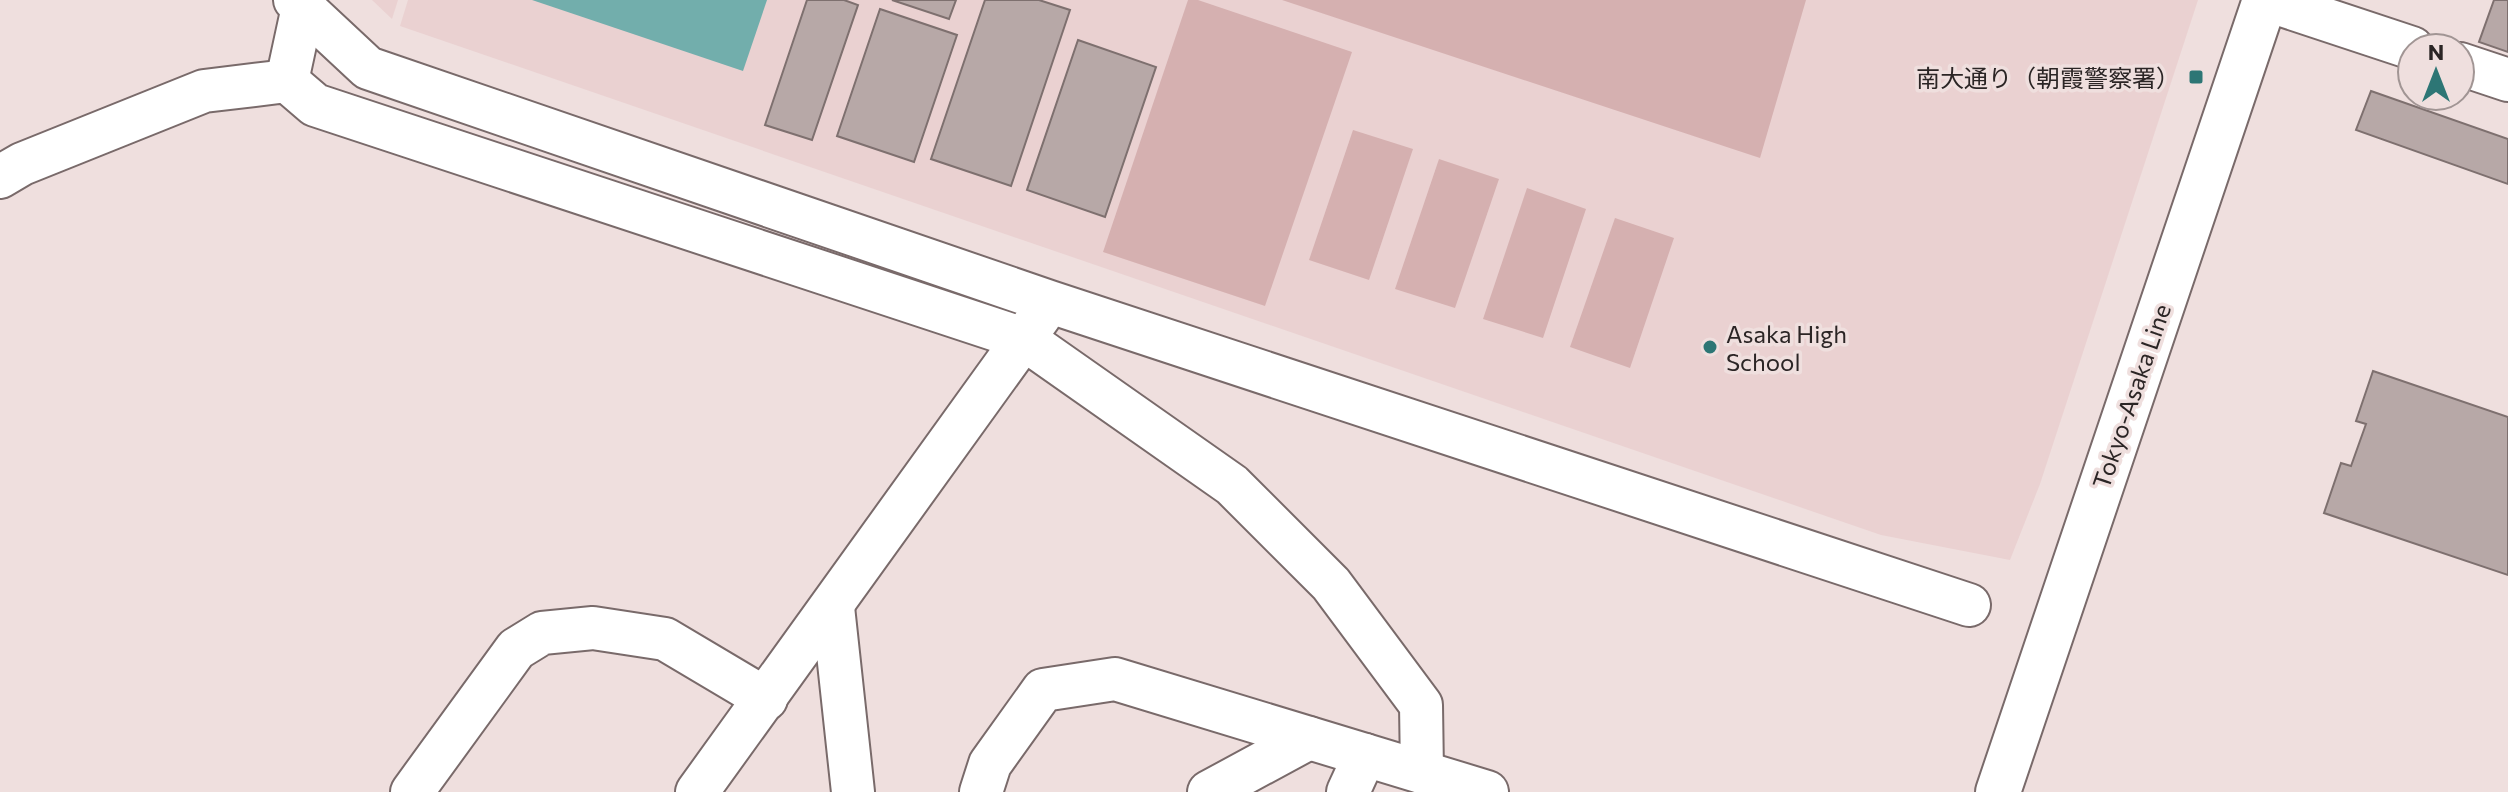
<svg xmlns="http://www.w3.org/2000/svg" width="2508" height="792" font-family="Commissioner,'Noto Sans JP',sans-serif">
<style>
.built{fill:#ead1d1}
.green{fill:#d5b0b0}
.water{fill:#72aeac}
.building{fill:#b7a8a7;stroke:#7e706f;stroke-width:2}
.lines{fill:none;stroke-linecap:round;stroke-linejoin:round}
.minor-casing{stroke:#796a6a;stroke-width:46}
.major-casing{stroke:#796a6a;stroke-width:48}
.minor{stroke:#fff;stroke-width:42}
.major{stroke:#fff;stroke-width:44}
.poi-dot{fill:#2d7675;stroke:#efdfde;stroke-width:3}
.labels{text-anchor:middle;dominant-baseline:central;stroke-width:7;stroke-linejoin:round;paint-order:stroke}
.poi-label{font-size:24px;fill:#2b2525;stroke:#efdfde;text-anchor:end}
.street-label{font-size:24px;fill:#2b2525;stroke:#efdfde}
</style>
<rect width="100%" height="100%" fill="#efdfde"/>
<g class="built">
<path d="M372 0H398L392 19Z"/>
<path d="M408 0H2198L2040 484 2010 560 1881 535 400 26Z"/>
</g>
<g class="green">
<path d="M1188 0H1198L1352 52 1265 306 1103 252Z"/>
<path d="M1282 0H1806L1760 158Z"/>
<path d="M1353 130 1413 149 1369 280 1309 260Z"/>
<path d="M1439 159 1499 179 1455 308 1395 289Z"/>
<path d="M1527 188 1586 209 1543 338 1483 319Z"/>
<path d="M1615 218 1674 238 1630 368 1570 347Z"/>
</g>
<path class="water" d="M532 0H767L743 71Z"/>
<g class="building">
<path d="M807 0H844L858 5 812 140 765 125Z"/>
<path d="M892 0H956L949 19Z"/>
<path d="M985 0H1039L1070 10 1011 186 931 159Z"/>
<path d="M2494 0H2508V52L2479 42Z"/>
<path d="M880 9 957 35 914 162 837 136Z"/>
<path d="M1078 40 1156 67 1105 217 1027 190Z"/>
<path d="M2371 91 2508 139V184L2356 130Z"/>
<path d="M2373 371 2508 417V575L2324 513 2341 463 2351 466 2366 424 2356 421Z"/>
</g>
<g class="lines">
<g class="minor-casing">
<g id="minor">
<path d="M295 0 368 68 1050 302 1969 605"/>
<path d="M2267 0 2412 48"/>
<path d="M2460 64 2508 80"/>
<path d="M287 81 303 7"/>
<path d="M0 177 22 164 204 91 287 81 315 105 1024 339 1232 485 1331 584 1421 705 1422 772"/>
<path d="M833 607 853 792"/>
<path d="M412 792 516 649 542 633 593 628 665 639 766 699"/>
<path d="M697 792 1040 316"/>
<path d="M981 792 990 764 1043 690 1115 679 1487 792"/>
<path d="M1209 792 1309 738"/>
<path d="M1348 792 1365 755"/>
</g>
</g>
<g class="major-casing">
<path id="major" d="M1998 792 2265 0"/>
</g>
<use href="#minor" class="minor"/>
<use href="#major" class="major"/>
</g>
<g class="poi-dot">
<rect x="2188" y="69" width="16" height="16" rx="4"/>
<circle cx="1710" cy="347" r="8"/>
</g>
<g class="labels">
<g class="poi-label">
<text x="2180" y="77">南大通り（朝霞警察署）</text>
<text x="1726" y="333" text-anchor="start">Asaka High<tspan x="1726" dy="28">School</tspan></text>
</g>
<g class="street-label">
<text transform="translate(2131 396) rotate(-71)">Tokyo-Asaka Line</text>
</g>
</g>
<g transform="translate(2436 72)"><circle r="38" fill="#efdfde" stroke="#a19594" stroke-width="2"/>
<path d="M0-6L14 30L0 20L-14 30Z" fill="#2d7675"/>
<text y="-12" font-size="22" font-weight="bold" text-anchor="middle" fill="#2b2525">N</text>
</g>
</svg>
